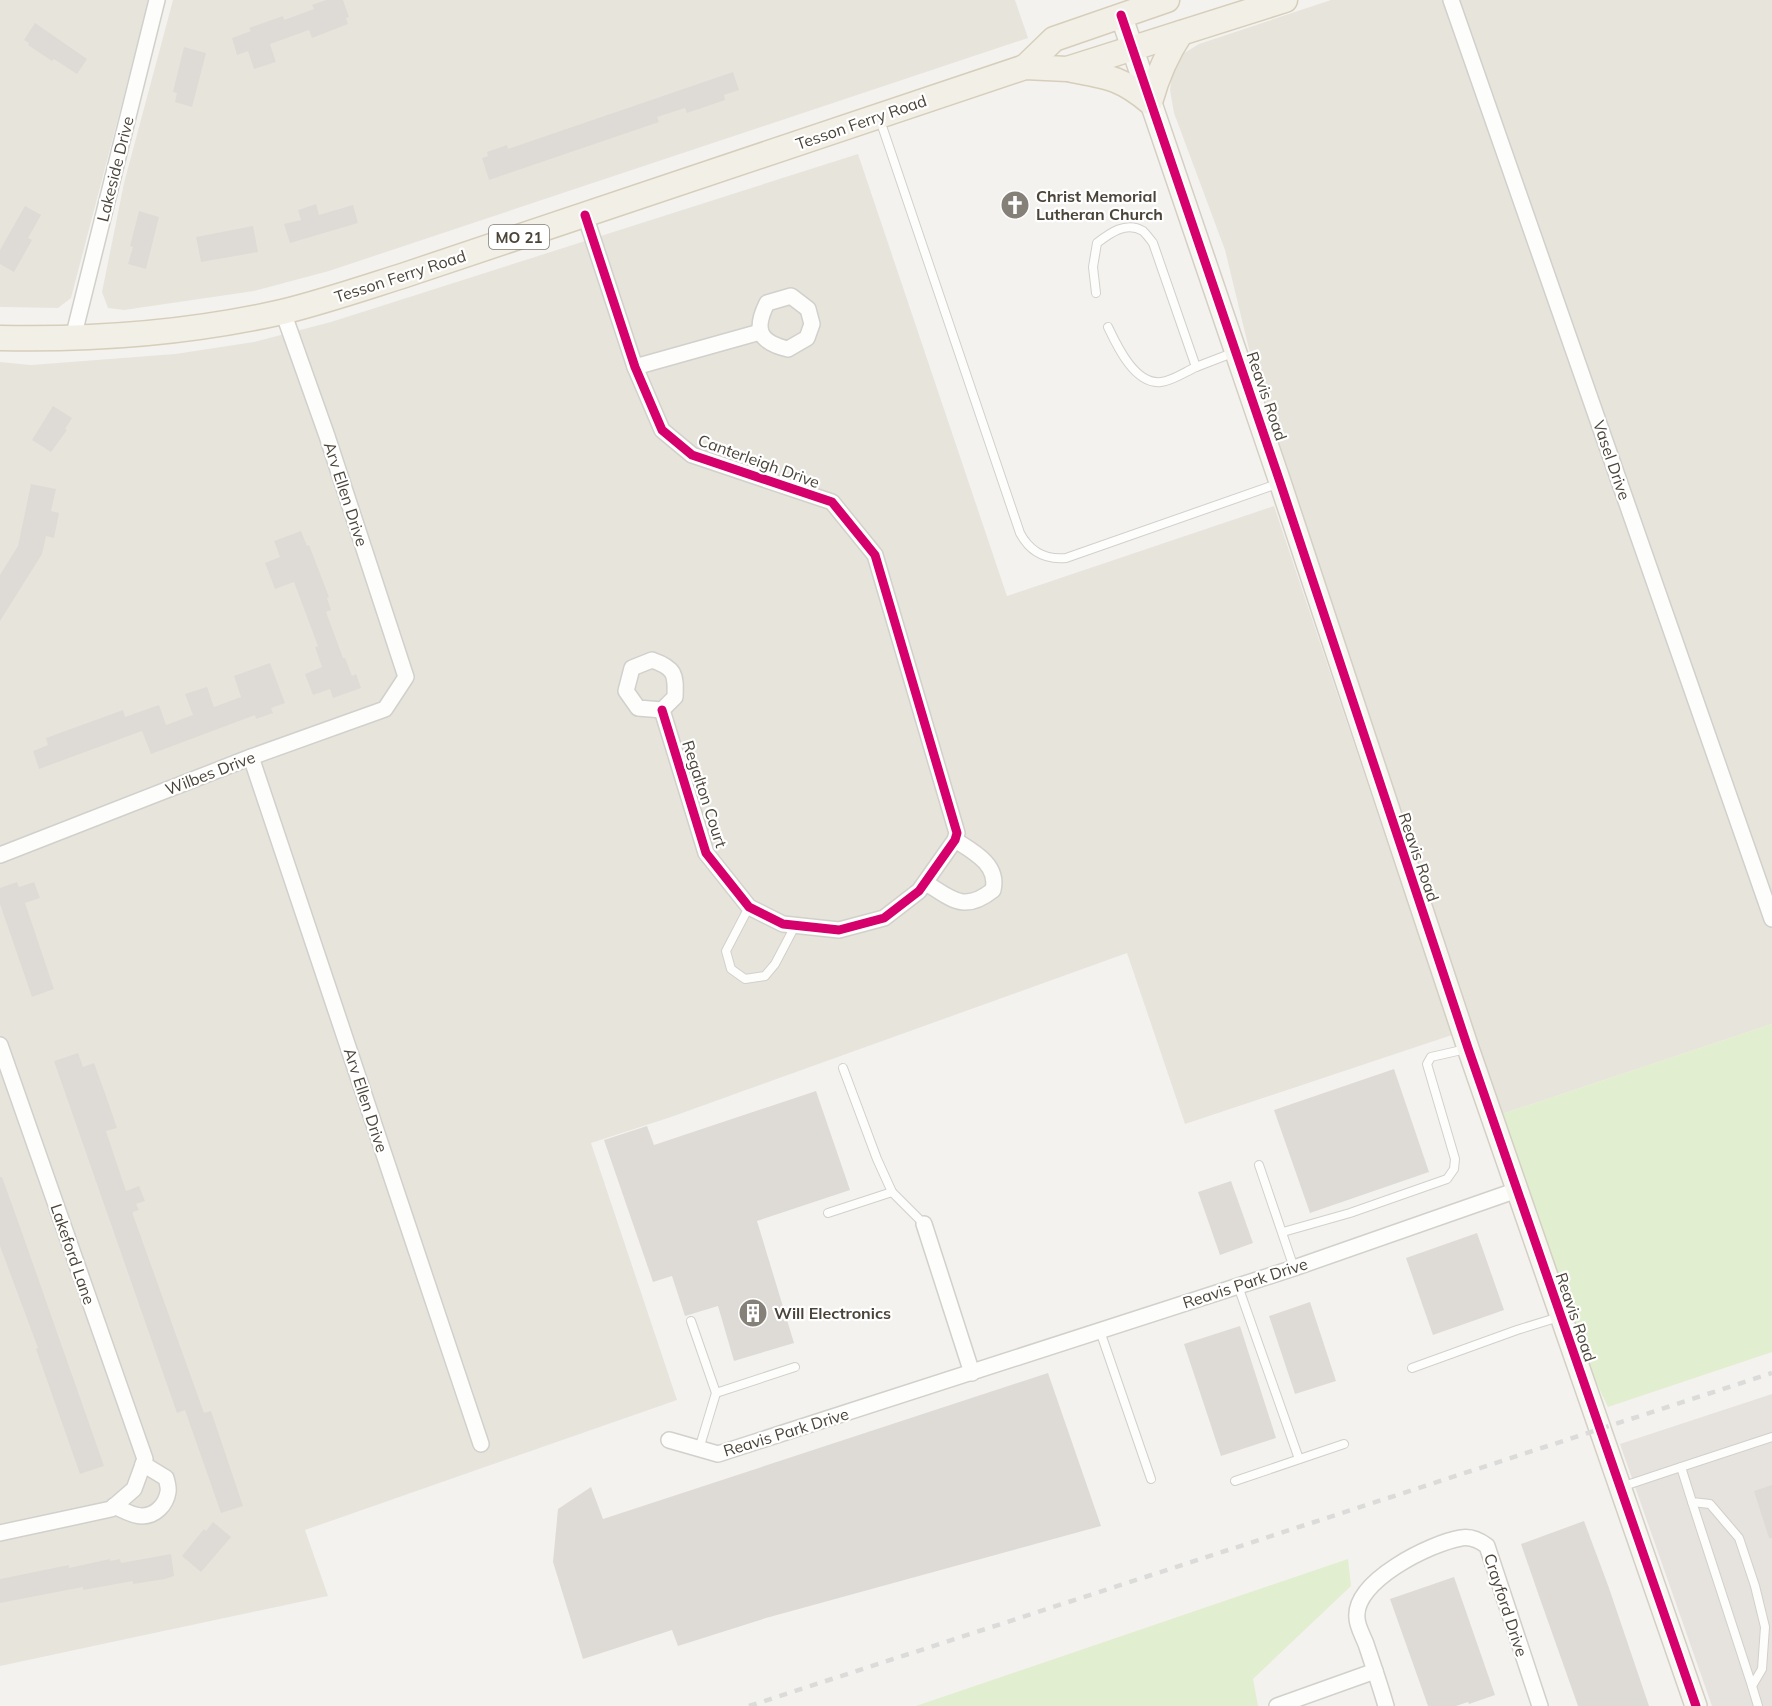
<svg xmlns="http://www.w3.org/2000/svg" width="1772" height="1706" font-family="Mulish,sans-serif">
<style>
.residential{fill:#e7e4dc}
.industrial{fill:#e6e2de}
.green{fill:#e1eecf}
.building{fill:#dedbd6}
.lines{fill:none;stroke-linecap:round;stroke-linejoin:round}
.lane-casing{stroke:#d2d0cb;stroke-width:10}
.street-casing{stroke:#d2d0cb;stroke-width:18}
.secondary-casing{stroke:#d3cfc5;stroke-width:24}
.primary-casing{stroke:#d6cebb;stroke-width:27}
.lane{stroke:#fdfdfc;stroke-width:8}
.street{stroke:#fdfdfc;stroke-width:15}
.secondary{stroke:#f7f6f1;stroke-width:21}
.primary{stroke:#f2efe6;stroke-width:24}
.rail{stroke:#dbdbda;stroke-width:4.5;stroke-dasharray:8 8;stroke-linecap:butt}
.cycleway-casing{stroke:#fff;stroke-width:13}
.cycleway{stroke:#d6006c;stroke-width:9}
.labels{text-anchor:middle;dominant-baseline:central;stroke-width:4.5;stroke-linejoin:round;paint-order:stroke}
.shield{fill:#fff;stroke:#817c74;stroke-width:1.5}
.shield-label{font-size:15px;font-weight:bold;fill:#4b4439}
.street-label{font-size:16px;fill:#4b4439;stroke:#fff}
.poi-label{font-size:16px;font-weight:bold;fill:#4b4439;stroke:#fff;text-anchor:start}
</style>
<rect width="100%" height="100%" fill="#f4f2ee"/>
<g class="residential">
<path d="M0 0H149L71 298 58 308 0 307Z"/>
<path d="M173 0H1015L1028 38 329 271 254 291 124 310 108 308 102 292 124 183Z"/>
<path d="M1331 0H1772V1024L1502 1114 1379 754 1249 349 1225 250 1174 113 1170 90 1173 69 1181 55 1199 44Z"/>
<path d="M858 154 1007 596 1274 506 1452 1035 1185 1124 1127 953 671 1117 591 1143 677 1400 305 1530 328 1596 0 1666V362L31 365 175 354 254 342 331 322Z"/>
</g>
<path class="industrial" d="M1772 1394V1706H1712L1620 1444Z"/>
<g class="green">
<path d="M1772 1024V1352L1608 1407 1593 1376 1502 1114Z"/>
<path d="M1348 1559 1351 1586 1253 1679 1258 1706H916Z"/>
</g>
<g class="building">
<path d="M326 0H343L349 17 346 18 348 24 312 38 309 30 270 44 276 62 254 69 248 51 237 55 232 38 251 31 249 28 283 16 284 20 314 9 312 5Z"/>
<path d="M35 23 87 59 77 74 54 59 52 61 28 45 29 43 24 40Z"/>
<path d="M184 47 206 53 192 107 175 102 177 93 173 92Z"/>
<path d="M733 72 739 90 724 95 725 100 687 113 685 108 657 117 659 122 489 180 482 158 488 156 487 152 507 145 508 149Z"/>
<path d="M316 204 319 215 353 205 358 223 290 243 284 224 301 220 298 210Z"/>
<path d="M25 206 41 215 28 238 32 240 14 272 0 264V250Z"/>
<path d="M139 211 159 217 146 269 128 264 133 247 130 246Z"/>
<path d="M253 226 258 252 201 262 196 237Z"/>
<path d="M53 406 72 418 65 429 67 430 51 452 32 440Z"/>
<path d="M31 484 56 489 51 511 59 513 54 538 46 536 42 554 0 621V575L18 546Z"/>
<path d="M301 531 307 546 309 545 329 597 327 598 331 610 326 612 343 658H345L352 676 356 674 361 688 333 698 330 689 313 695 305 674 322 667 315 647 318 646 294 582 275 589 265 563 280 557 274 541Z"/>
<path d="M270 663 285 703 271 708 273 713 256 719 255 715 151 754 142 731 39 769 33 751 48 745 46 738 123 710 125 717 159 705 166 725 193 715 185 694 207 687 214 707 241 697 234 676Z"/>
<path d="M17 882 19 887 34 882 40 898 25 903 54 989 32 997 0 904V888Z"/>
<path d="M78 1053 83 1067 94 1063 106 1096 117 1128 106 1131 126 1191 139 1186 145 1201 136 1204 139 1210 133 1212V1215L204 1413 211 1411 243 1506 221 1513 185 1410 177 1413 54 1061Z"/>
<path d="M1394 1069 1429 1172 1310 1213 1274 1110Z"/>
<path d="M816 1091 850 1190 757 1221 794 1343 734 1361 718 1306 685 1316 672 1276 653 1282 604 1140 647 1126 654 1145Z"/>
<path d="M0 1177H2L20 1227 104 1466 80 1474 36 1349 38 1348 0 1246Z"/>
<path d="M1231 1181 1253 1243 1220 1255 1198 1192Z"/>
<path d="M1477 1233 1504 1310 1433 1335 1406 1258Z"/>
<path d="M1310 1302 1336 1381 1295 1394 1269 1316Z"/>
<path d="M1240 1326 1276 1438 1221 1456 1184 1344Z"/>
<path d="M1048 1373 1101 1526 766 1618 678 1646 672 1630 583 1659 553 1562 558 1509 591 1487 603 1519Z"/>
<path d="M1772 1485V1538H1769L1754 1491Z"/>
<path d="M1584 1521 1609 1588 1649 1706H1578L1539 1596 1521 1544Z"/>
<path d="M213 1522 231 1537 201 1572 182 1556 204 1529 206 1531Z"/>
<path d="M171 1554 174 1576 165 1579 133 1584V1581L83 1590V1587L0 1603V1579L69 1565V1568L110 1559V1561L120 1559 121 1563Z"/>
<path d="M1454 1577 1495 1695 1469 1704 1468 1702 1456 1706H1428L1390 1599Z"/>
</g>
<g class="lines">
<g class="lane-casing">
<g id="lane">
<path d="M880 120 1020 533C1030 552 1045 560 1066 558L1280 483"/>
<path d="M1096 293 1093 267 1097 243C1110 233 1126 221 1143 231 1146 234 1150 239 1153 243L1196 367C1185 372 1172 381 1161 382 1135 385 1117 346 1108 327"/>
<path d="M1196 367 1235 352"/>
<path d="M749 907 726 951 731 969 745 979 765 976 775 964 795 926"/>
<path d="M843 1068 877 1159 892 1192 924 1224"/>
<path d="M1259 1165 1294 1268"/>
<path d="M828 1213 892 1192"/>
<path d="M1283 1232 1350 1213 1447 1179 1454 1169 1455 1159 1427 1064 1431 1057 1466 1049"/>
<path d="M1238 1286 1299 1459"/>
<path d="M691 1321 716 1393 699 1449"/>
<path d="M1100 1331 1151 1479"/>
<path d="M1412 1368 1517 1330 1559 1317"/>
<path d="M716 1393 795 1367"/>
<path d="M1681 1467 1772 1437"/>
<path d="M1235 1481 1344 1444"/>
<path d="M1621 1487 1681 1467 1692 1502 1710 1504 1739 1538 1755 1586 1765 1627 1762 1669 1752 1686 1758 1706"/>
<path d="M1692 1502 1752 1686"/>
</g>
</g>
<g class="street-casing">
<g id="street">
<path d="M1451 0 1772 919"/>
<path d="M585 215 635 367 662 430 692 455 832 502 875 555 957 833 955 840 919 891 884 918 839 930 783 924 749 907 706 853 662 710"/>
<path d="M791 296 808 309 812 324 807 338 788 349C758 342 754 329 767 303Z"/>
<path d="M73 338 157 0"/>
<path d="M635 367 760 332"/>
<path d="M652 660C675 668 676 674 675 697L662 710 638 708 626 691 632 668Z"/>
<path d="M251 757 481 1444"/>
<path d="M0 855 251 757 385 709 406 677 327 436 283 312"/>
<path d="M926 883C952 899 964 913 993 890 999 865 974 852 955 840"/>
<path d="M0 1045 145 1459 134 1489 111 1509 0 1533"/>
<path d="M924 1224 972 1373"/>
<path d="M669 1440 718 1454 1294 1268 1517 1190"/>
<path d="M114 1506C123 1510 132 1516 142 1516 155 1516 166 1505 168 1492 169 1488 167 1482 166 1478L143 1464"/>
<path d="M1277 1706 1375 1671"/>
<path d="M1386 1706C1380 1685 1373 1665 1366 1644 1363 1636 1357 1626 1357 1618 1353 1581 1431 1543 1461 1538 1471 1536 1479 1540 1487 1546L1540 1706"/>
</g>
</g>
<g class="secondary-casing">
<path id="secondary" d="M1121 15 1280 482 1468 1048 1696 1706"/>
</g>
<g class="primary-casing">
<g id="primary">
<path d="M1025 67 1054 39 1167 0"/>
<path d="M1072 70C1109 77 1121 78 1150 102 1157 77 1166 55 1181 33"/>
<path d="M0 338C95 340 189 333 282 312 323 302 364 288 405 275L1025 67 1067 69 1285 0"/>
</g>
</g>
<use href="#lane" class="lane"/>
<use href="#street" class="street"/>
<use href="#secondary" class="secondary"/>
<use href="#primary" class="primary"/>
<path class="rail" d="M749 1706 1772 1373"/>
<g class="cycleway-casing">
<g id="cycleway">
<path d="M1121 15 1280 482 1468 1048 1696 1706"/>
<path d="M585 215 635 367 662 430 692 455 832 502 875 555 957 833 955 840 919 891 884 918 839 930 783 924 749 907 706 853 662 710"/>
</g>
</g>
<use href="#cycleway" class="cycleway"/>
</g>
<defs>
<g id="church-disc" transform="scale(1.5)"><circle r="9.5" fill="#868178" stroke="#fff"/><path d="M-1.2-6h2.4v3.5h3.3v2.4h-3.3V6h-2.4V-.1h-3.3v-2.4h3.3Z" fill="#fff"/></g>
<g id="building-disc" transform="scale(1.5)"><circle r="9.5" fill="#868178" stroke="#fff"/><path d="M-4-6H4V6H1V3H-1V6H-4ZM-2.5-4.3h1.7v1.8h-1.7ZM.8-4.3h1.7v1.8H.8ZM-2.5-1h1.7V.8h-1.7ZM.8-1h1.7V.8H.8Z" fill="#fff"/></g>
</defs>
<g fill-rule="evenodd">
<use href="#church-disc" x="1015" y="205"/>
<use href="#building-disc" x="753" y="1313"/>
</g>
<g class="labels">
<rect class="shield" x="489" y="225" width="60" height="24" rx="4.5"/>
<g class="shield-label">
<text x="519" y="237">MO 21</text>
</g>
<g class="street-label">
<text transform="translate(861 122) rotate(-19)">Tesson Ferry Road</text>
<text transform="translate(115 169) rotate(-76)">Lakeside Drive</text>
<text transform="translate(400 276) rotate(-18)">Tesson Ferry Road</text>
<text transform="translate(1267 396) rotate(71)">Reavis Road</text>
<text transform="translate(1612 460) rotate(71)">Vasel Drive</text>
<text transform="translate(759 461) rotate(20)">Canterleigh Drive</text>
<text transform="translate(346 494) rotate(72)">Arv Ellen Drive</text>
<text transform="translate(210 773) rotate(-21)">Wilbes Drive</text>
<text transform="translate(705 794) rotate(72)">Regalton Court</text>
<text transform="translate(1419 857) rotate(71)">Reavis Road</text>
<text transform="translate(366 1100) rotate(72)">Arv Ellen Drive</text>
<text transform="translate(73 1254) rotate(71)">Lakeford Lane</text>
<text transform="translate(1245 1283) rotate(-18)">Reavis Park Drive</text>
<text transform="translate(1576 1317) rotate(71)">Reavis Road</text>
<text transform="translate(786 1432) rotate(-17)">Reavis Park Drive</text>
<text transform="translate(1506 1605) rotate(72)">Crayford Drive</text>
</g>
<g class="poi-label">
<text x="1036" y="196">Christ Memorial<tspan x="1036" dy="18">Lutheran Church</tspan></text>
<text x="774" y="1313">Will Electronics</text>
</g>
</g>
</svg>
